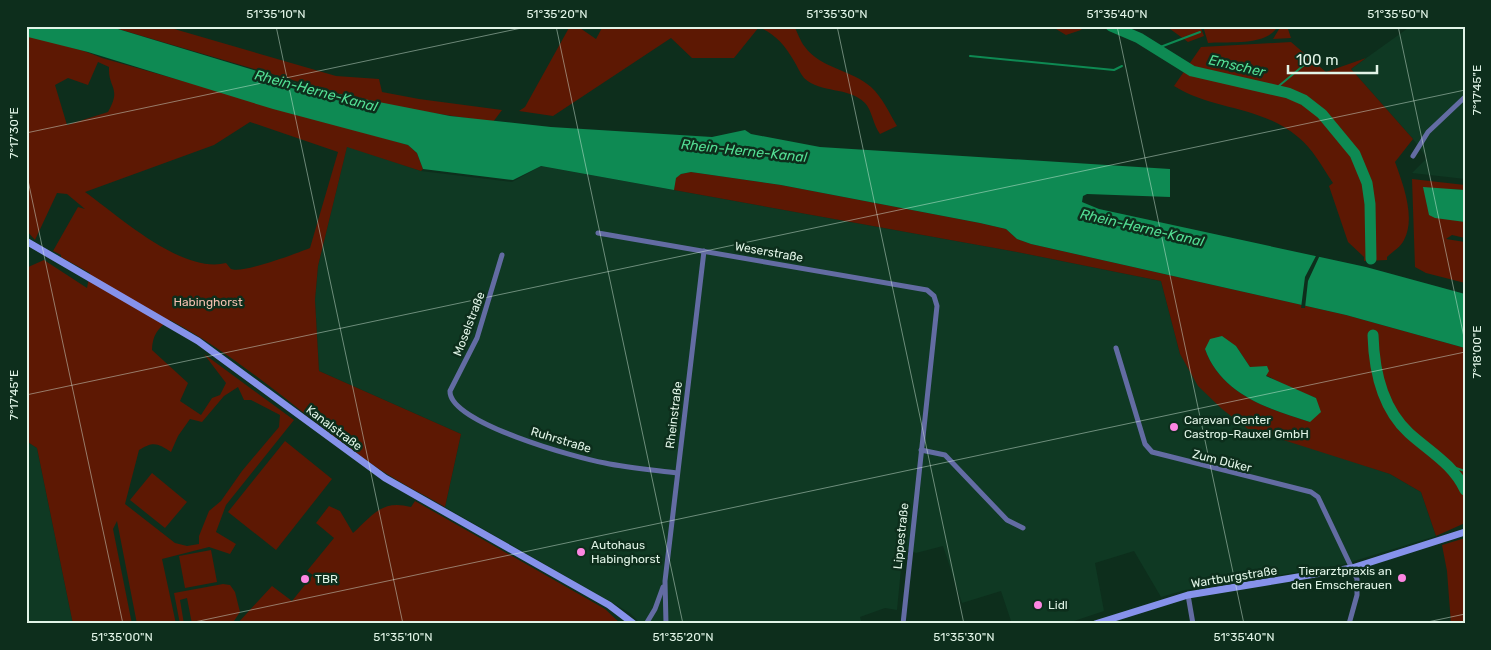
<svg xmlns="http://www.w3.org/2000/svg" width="1491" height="650" font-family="Rubik,sans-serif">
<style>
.built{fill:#0f3923}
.green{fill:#5d1803;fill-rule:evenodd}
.water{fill:#0e8a53}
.pier{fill:#0d2e1c}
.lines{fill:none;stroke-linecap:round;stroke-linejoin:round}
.stream{stroke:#0e8a53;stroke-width:2}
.river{stroke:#0e8a53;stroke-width:11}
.street{stroke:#636ca3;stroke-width:5}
.secondary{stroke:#8692ea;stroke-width:7}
.ticks{fill:none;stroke:#e1f4e7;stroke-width:1;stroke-opacity:0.45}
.poi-dot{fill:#fd86e2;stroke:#0d2e1c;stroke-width:2}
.labels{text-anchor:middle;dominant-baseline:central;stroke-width:5;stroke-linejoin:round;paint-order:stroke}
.street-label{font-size:12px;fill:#e1f4e7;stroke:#0d2e1c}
.park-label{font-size:12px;fill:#f4c0b1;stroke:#0d2e1c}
.poi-label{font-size:12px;fill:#e1f4e7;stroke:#0d2e1c;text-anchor:start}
.water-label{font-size:14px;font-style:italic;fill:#53de94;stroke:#0d2e1c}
.neatline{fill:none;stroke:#e1f4e7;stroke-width:2}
.ticks-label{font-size:12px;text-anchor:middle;fill:#e1f4e7}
</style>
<rect width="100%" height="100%" fill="#0d2e1c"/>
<g class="built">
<path d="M1411 26H1465V179L1412 173 1427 158 1413 139 1351 69Z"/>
<path d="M347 146 421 171 512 182 541 166 1017 252 1161 281 1180 354 1249 427 1390 474 1421 492 1436 536 1341 565 1185 590 1161 597 1134 551 1095 563 1104 611 1065 624H1012L1001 591 962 603 943 546 916 553 903 548 897 610 885 608 860 617 862 624H641L630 613 445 507 461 434 319 371 315 300 318 266Z"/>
<path d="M26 441 37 448 73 624H26Z"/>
</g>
<g class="green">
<path d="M108 26H164L336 76 379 79 382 92 419 99 502 110 493 122 406 109 357 99Z"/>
<path d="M570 26H577L596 39 603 26H794C798 33 800 41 805 47 820 68 852 70 871 87 883 98 889 113 897 126L880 134C873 125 872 110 865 103 848 86 821 94 804 78 800 73 797 66 794 61 785 45 775 34 759 27L734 58H692L671 38 553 116 519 111 525 107Z"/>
<path d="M1051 26H1084L1081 30 1066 35Z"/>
<path d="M1166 26H1200L1204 36 1188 42Z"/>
<path d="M1203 26H1278C1266 47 1229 41 1208 43Z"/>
<path d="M1281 26H1287L1291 38 1273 39Z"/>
<path d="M26 33C48 43 78 47 102 58L408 145 417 153 423 169 421 171 347 147 318 266 315 300 319 371 461 434 445 507C423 494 400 483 379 469 309 421 245 360 170 320 158 327 152 336 152 350L188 383 180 401 201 415 212 398 220 395 226 383 204 354 294 420 226 505 216 532 236 544 230 554 209 547 162 559 176 624H137L117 521 113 529 132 624H73L37 448 26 441V268L44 260 87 288 90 273 61 257V255L53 251 78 207 85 209 67 194 57 193 35 240 26 230ZM98 62 109 67C108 89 122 87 108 112L67 125 55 85 68 78 88 85ZM250 122 338 152 310 248C297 253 243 274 231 269 230 268 227 264 226 263 182 274 120 217 85 192L214 145ZM238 387 244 400H251L280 415 279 427 242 471 221 501 209 511 199 536V544L187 546 175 543 125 504 139 450C153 441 158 443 171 452L178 436 190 419 202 422 224 396Z"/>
<path d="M1291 42 1326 72 1366 58 1351 69 1413 139 1395 162C1403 184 1416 218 1404 240 1401 247 1392 252 1387 257V260L1364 261V257L1348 242 1329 186 1333 183C1322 167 1313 149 1298 137 1262 106 1212 110 1174 86L1201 47Z"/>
<path d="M691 172 781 185 980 223 1006 229 1017 239 1031 244 1346 315 1465 348V523L1436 536 1421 492 1390 474 1277 438 1255 429H1248L1222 409 1198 386 1180 354 1161 281 1017 252 674 190 675 178 681 174ZM1236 346 1250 367 1293 389 1316 398 1310 422C1268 409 1221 394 1205 349Z"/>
<path d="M1412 179 1465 185V190L1423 188 1455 220 1465 222V238L1452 235 1446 239 1465 242V283L1426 273 1415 267Z"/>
<path d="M285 441 332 479 276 550 228 512Z"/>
<path d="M152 473 187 502 165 528 130 500Z"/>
<path d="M415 501 605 609 621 624H237L272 586 292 601 313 575 307 571 334 538 316 523 329 506 340 511 353 533C373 515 382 499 411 507Z"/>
<path d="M1465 538V624H1451L1447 571 1442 545Z"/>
<path d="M211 550 217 582 185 588 179 556Z"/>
<path d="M223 584 230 585 235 592 240 612 232 624H192L187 598 180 600 184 624H180L174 593Z"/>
</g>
<g class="water">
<path d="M26 26H108L323 91 450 116 551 127 712 137 745 130 751 134 820 147 1170 169V197L1087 194 1083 196 1082 202 1099 209 1366 267 1465 294V348L1346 315 1031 244 1017 239 1006 229 980 223 781 185 691 172 681 174 676 178 674 190 541 166 513 180 423 169 417 153 408 145 273 109 88 52 28 37Z"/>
<path d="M1423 187 1465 190V222L1435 218 1429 215Z"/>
<path d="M1222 336 1236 346 1250 367 1267 366 1269 371 1266 376 1316 398 1321 412 1310 422C1268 409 1221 394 1205 349L1210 339Z"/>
</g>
<path class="pier" d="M1317 254 1320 255 1308 281 1305 308H1301L1305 277Z"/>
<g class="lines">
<g class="stream">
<path d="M1155 49 1200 32"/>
<path d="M970 56 1114 70 1122 66"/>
<path d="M1274 90 1304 65"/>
<path d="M1450 466 1465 471"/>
</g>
<g class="river">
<path d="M1111 26 1139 38 1192 71 1288 93 1304 100 1322 114 1355 154 1367 183 1370 204 1371 259"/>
<path d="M1373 335C1374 371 1382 408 1409 433 1430 452 1453 464 1465 490"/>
</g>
<g class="street">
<path d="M1413 156 1428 132 1465 97"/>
<path d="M598 233 927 290 934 296 937 306 903 624"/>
<path d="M502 255 477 338 450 391C449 423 577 458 605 463 628 468 653 470 677 473"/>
<path d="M1116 348 1145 444 1152 452 1311 492 1318 497 1357 579V595L1349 624"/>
<path d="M921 450 945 455 1007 520 1023 528"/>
<path d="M1188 595 1193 624"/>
<path d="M646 624 655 609 663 587"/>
<path d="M666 624 665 581 704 251"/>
</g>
<g class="secondary">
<path d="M26 241 198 341 385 478 609 605 634 624"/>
<path d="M1095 624 1188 595 1352 568 1465 532"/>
</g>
</g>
<path class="ticks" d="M276 26 403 624M556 26 683 624M837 26 964 624M1117 26 1244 624M1398 26 1465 342M26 133 531 26M26 171 123 624M26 395 1465 90M185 624 1465 352M1418 624 1465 614"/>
<g class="poi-dot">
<circle cx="1174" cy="427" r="5"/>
<circle cx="581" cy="552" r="5"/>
<circle cx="1402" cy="578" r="5"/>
<circle cx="305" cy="579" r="5"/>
<circle cx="1038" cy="605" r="5"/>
</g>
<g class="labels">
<g class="street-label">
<text transform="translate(769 252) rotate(10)">Weserstraße</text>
<text transform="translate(469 324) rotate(-69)">Moselstraße</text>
<text transform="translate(674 415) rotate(-83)">Rheinstraße</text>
<text transform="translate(334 428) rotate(37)">Kanalstraße</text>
<text transform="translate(561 440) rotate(17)">Ruhrstraße</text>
<text transform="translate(1222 461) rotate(14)">Zum Düker</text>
<text transform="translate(901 536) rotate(-84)">Lippestraße</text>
<text transform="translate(1234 577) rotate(-9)">Wartburgstraße</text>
</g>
<g class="park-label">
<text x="208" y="302">Habinghorst</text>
</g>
<g class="poi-label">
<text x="1184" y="420">Caravan Center<tspan x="1184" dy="14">Castrop-Rauxel GmbH</tspan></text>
<text x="591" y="545">Autohaus<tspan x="591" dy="14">Habinghorst</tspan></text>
<text x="1392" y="571" text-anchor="end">Tierarztpraxis an<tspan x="1392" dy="14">den Emscherauen</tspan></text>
<text x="315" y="579">TBR</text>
<text x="1048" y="605">Lidl</text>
</g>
<g class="water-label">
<text transform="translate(1237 66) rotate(13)">Emscher</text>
<text transform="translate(316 91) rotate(15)">Rhein-Herne-Kanal</text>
<text transform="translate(744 151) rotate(6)">Rhein-Herne-Kanal</text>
<text transform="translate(1142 228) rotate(13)">Rhein-Herne-Kanal</text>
</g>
</g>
<rect width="1491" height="650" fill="none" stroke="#0d2e1c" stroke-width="55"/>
<path d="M1288 65v8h89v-8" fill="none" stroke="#e1f4e7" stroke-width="2.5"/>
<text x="1296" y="65" font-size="15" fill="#e1f4e7" stroke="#0d2e1c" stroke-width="4" paint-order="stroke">100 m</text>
<rect x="28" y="28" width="1436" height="594" class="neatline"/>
<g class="ticks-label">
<text x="276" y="18">51°35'10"N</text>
<text x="557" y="18">51°35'20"N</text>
<text x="837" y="18">51°35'30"N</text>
<text x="1117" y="18">51°35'40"N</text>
<text x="1398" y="18">51°35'50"N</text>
<text transform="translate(1477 90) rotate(-90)" y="4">7°17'45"E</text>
<text transform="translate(14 133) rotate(-90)" y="4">7°17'30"E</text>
<text transform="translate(1477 352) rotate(-90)" y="4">7°18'00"E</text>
<text transform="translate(14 395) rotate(-90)" y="4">7°17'45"E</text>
<text x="122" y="641">51°35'00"N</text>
<text x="403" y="641">51°35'10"N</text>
<text x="683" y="641">51°35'20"N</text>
<text x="964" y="641">51°35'30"N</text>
<text x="1244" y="641">51°35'40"N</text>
</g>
</svg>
